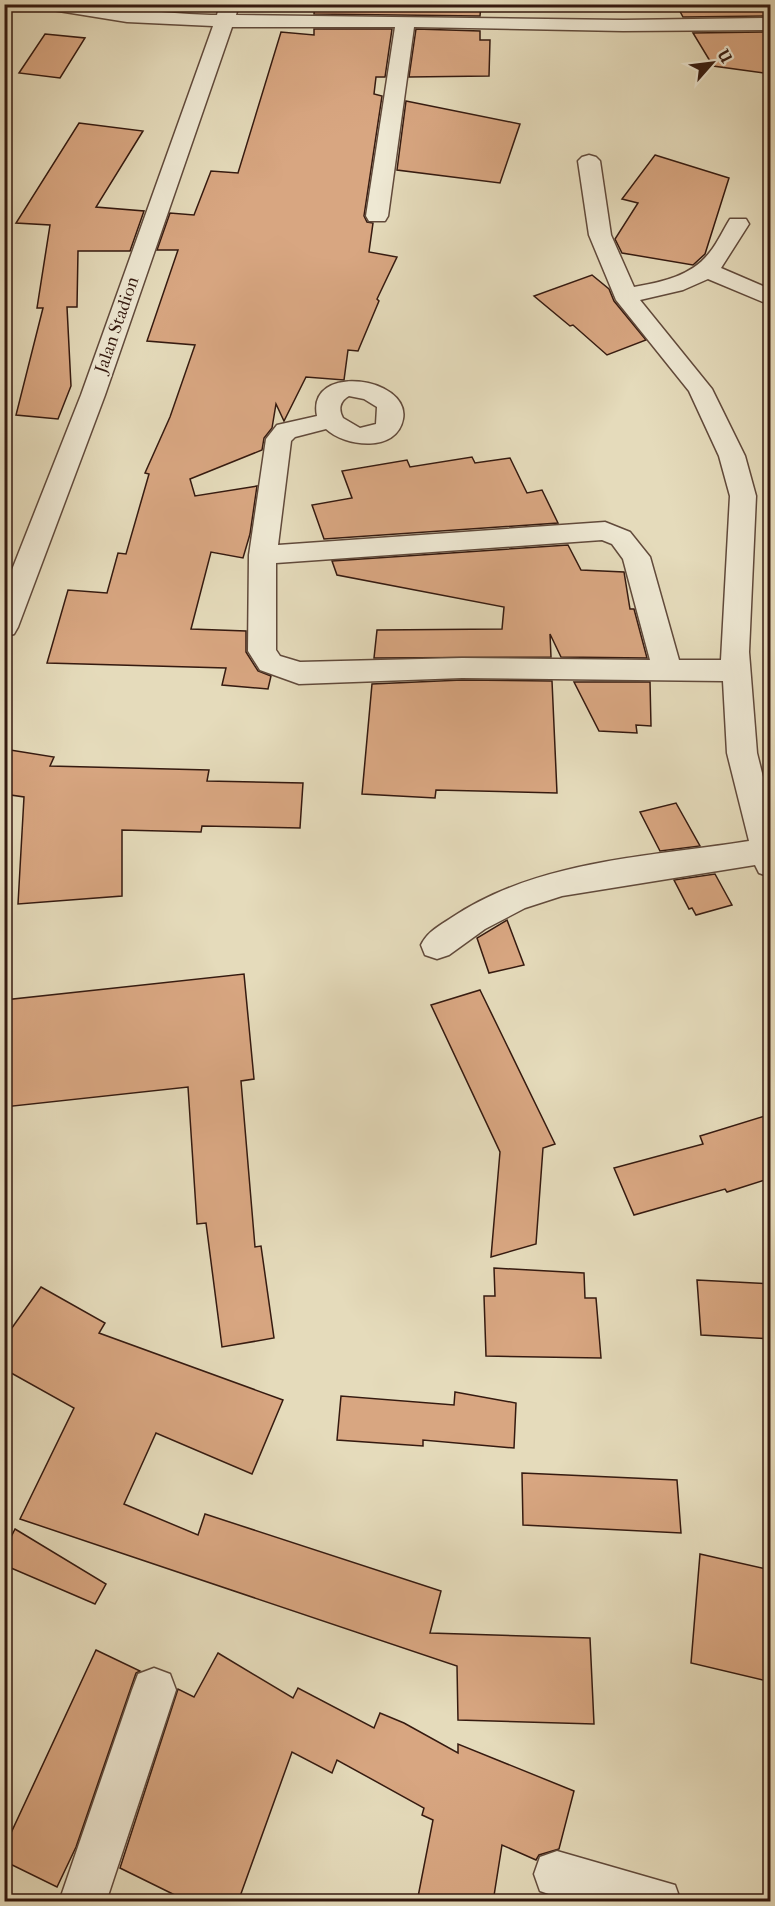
<svg xmlns="http://www.w3.org/2000/svg" width="775" height="1906" font-family="'IM FELL French Canon',serif">
<style>
.building{fill:#d8a681;stroke:#351a10;stroke-width:1.5}
.lines{fill:none;stroke-linecap:round;stroke-linejoin:round}
.minor-casing{stroke:#614a3b;stroke-width:3}
.minor{fill:#eee8d3;fill-rule:evenodd}
.labels{text-anchor:middle;dominant-baseline:central;stroke-width:4.5;stroke-linejoin:round;paint-order:stroke}
.far-street-label{font-size:18px;fill:#351a10;stroke:#eee8d3}
</style>
<rect width="100%" height="100%" fill="#e5dbbb"/>
<filter id="stains"><feTurbulence type="fractalNoise" baseFrequency=".00333" numOctaves="4"/><feColorMatrix values="0 0 0 0 .2 0 0 0 0 .09 0 0 0 0 .02 0 0 0 .5 -.17"/></filter>
<radialGradient id="worn" r=".72"><stop offset=".6" stop-color="#630" stop-opacity="0"/><stop offset="1" stop-color="#630" stop-opacity=".3"/></radialGradient>
<g class="building">
<path d="M315 4H481L480 16 314 14Z"/>
<path d="M676 4H771V16L683 17Z"/>
<path d="M314 29H392L385 77H376L374 94 382 96 364 216 367 222 373 223 369 252 397 257 377 299 379 301 358 351 348 350 344 380 306 377 284 421 276 404 272 428 264 438 262 450 190 479 195 496 257 486 250 534 243 558 211 552 191 629 246 631V652L258 671 271 676 268 689 222 685 226 668 47 663 68 590 107 593 118 553 126 554 149 474 145 473 170 417 195 345 147 341 178 250H157L170 213 194 215 211 171 238 173 281 32 314 35Z"/>
<path d="M416 29 480 31V40H490L489 76 409 77Z"/>
<path d="M771 32V74L713 66 693 33Z"/>
<path d="M45 34 85 38 60 78 19 73Z"/>
<path d="M406 101 520 124 500 183 397 170Z"/>
<path d="M79 123 143 131 96 207 144 211 130 251H78L77 307H67L71 386 58 419 16 415 43 308H37L50 225 16 223Z"/>
<path d="M655 155 729 178 705 254 693 265 622 253 615 239 638 203 622 199Z"/>
<path d="M592 275 609 289 614 301 646 340 607 355 573 325 570 326 534 296Z"/>
<path d="M472 457 475 463 510 458 527 493 542 490 558 523 324 539 312 505 352 498 342 471 407 460 410 467Z"/>
<path d="M568 545 581 570 624 572 630 609H634L647 658 561 657 550 634 551 657 374 658 377 630 502 629 504 607 337 575 332 561Z"/>
<path d="M462 680 552 681 557 793 436 790 435 798 362 794 372 684Z"/>
<path d="M574 682H650L651 726 636 725 637 733 599 731Z"/>
<path d="M4 749 54 757 50 766 209 770 207 781 303 783 300 828 202 826 201 832 122 830V896L18 904 24 797 4 794Z"/>
<path d="M676 803 700 846 660 851 640 812Z"/>
<path d="M715 874 732 905 696 915 692 908 689 909 674 880Z"/>
<path d="M507 920 524 965 489 973 477 938Z"/>
<path d="M244 974 254 1079 241 1081 255 1247 261 1246 274 1338 222 1347 206 1223 197 1224 188 1087 4 1107V1000Z"/>
<path d="M480 990 555 1144 543 1148 536 1244 491 1257 500 1152 431 1005Z"/>
<path d="M771 1114V1178L727 1192 725 1189 634 1215 614 1168 703 1144 700 1136Z"/>
<path d="M494 1268 584 1273 585 1298H596L601 1358 486 1356 484 1296H495Z"/>
<path d="M697 1280 771 1284V1339L701 1335Z"/>
<path d="M41 1287 105 1323 99 1333 283 1400 252 1474 156 1433 124 1504 198 1535 205 1514 441 1591 430 1633 590 1638 594 1724 458 1720 457 1666 20 1519 74 1408 4 1369V1339Z"/>
<path d="M455 1392 516 1403 514 1448 423 1440V1446L337 1440 341 1396 454 1405Z"/>
<path d="M522 1473 677 1480 681 1533 523 1525Z"/>
<path d="M15 1529 106 1584 95 1604 4 1565V1551Z"/>
<path d="M700 1554 771 1570V1682L691 1663Z"/>
<path d="M96 1650 140 1671 136 1673 76 1847 57 1887 4 1861V1848Z"/>
<path d="M218 1653 293 1698 298 1688 374 1728 380 1713 404 1723 458 1753V1744L574 1791 559 1849 539 1855 536 1860 502 1845 493 1902H417L433 1820 422 1815 424 1808 337 1760 332 1773 292 1752 238 1902H189L120 1868 178 1689 194 1697Z"/>
</g>
<g class="lines">
<g class="minor-casing">
<g id="minor">
<path d="M38 4C96 4 153 13 211 15H217L220 4H239L236 15 623 20 770 18V30L623 31 414 27 388 216 385 221H369L366 216 395 27H232L105 395 18 627 14 634 4 637V590L81 395 213 26 127 22 40 8Z"/>
<path d="M589 155 596 157 600 161 611 235 634 287C662 282 692 276 710 252 718 242 723 230 730 219H746L749 224 721 268 770 289V305L708 279 683 290 640 300 712 389 745 456 756 496 749 652 757 753 770 805V877L759 873 755 865 562 896 525 908 485 929 449 955 437 959 425 955 421 945C427 932 439 926 451 918 537 860 648 857 749 841L727 753 723 681 462 678 299 684 260 670 248 651 249 555 266 439 277 425 317 416C306 362 411 377 403 419 397 453 345 447 326 429L295 437 291 441 278 545 605 522 630 532 650 557 679 660H721L730 496 719 456 689 391 616 300 589 235 578 161 582 157ZM349 396 364 399 377 407 376 424 360 428 343 418C338 409 340 401 349 396ZM602 540 612 544 623 559 650 660 462 658 300 662 280 656 276 650V563Z"/>
<path d="M154 1668 170 1674 176 1690 106 1902H59L132 1690 138 1674Z"/>
<path d="M557 1851 675 1885 681 1902H572L540 1891 534 1874 540 1857Z"/>
</g>
</g>
<use href="#minor" class="minor"/>
</g>
<g class="labels">
<g class="far-street-label">
<text transform="translate(117 325) rotate(-71)">Jalan Stadion</text>
</g>
</g>
<rect width="775" height="1906" fill="none" stroke="#e5dbbb" stroke-width="24"/>
<rect x="6" y="6" width="763" height="1894" fill="none" stroke="#351a10" stroke-width="3"/>
<rect x="12" y="12" width="751" height="1882" fill="none" stroke="#351a10" stroke-width="1.5"/>
<g transform="translate(712 63) rotate(62)" stroke="#eee8d3" stroke-width="4.5" paint-order="stroke">
<path d="M0-4.5L10 22L0 15L-10 22Z" fill="#351a10"/>
<text y="-9" font-size="16" font-weight="bold" text-anchor="middle" fill="#351a10">U</text>
</g>
<rect width="100%" height="100%" filter="url(#stains)"/>
<rect width="100%" height="100%" fill="url(#worn)"/>
</svg>
